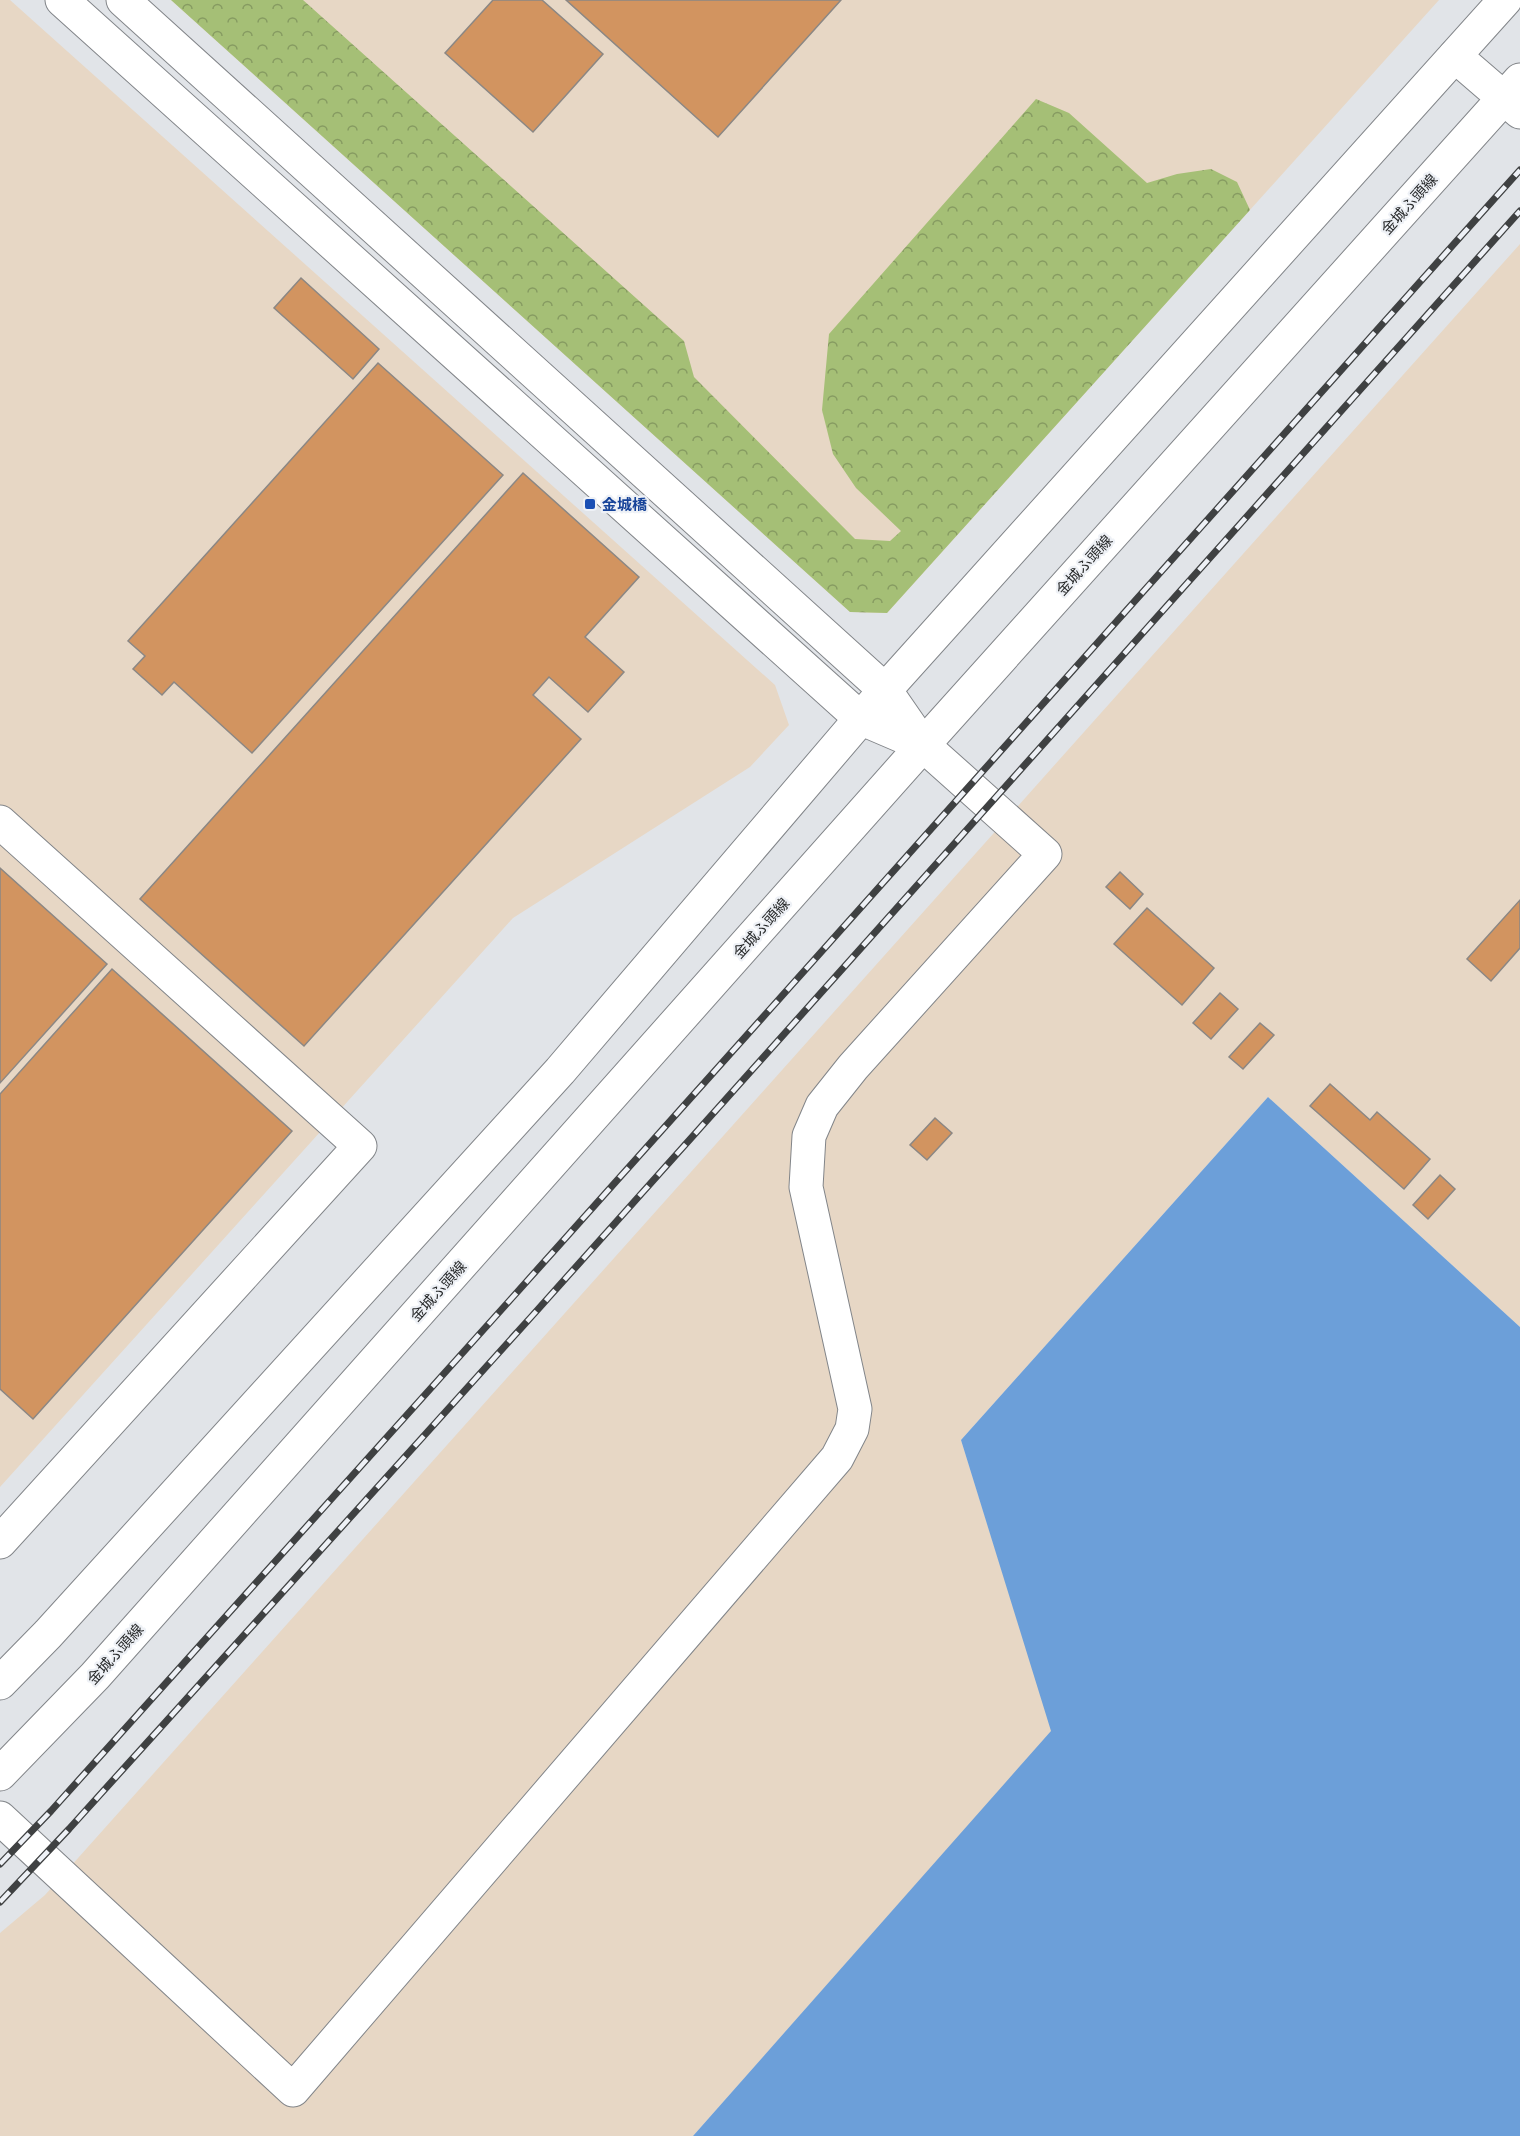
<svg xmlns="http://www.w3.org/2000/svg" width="1520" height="2136" font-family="Merriweather,'Noto Sans JP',serif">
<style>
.industrial{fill:#e7d7c5}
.forest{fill:url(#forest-crowns)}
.water{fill:#6c9fd9}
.building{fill:#d29460;stroke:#8b8784;stroke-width:1.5}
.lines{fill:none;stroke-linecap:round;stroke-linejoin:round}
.minor-casing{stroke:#828589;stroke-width:35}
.major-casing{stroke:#828589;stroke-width:35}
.minor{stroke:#fff;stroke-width:33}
.major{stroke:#fff;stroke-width:33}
.rail-casing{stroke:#3f4142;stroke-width:7}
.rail{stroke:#eef1f6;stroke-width:4.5;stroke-dasharray:14;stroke-linecap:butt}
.transit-dot{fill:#1a4fb4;stroke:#eef1f6;stroke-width:2}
.labels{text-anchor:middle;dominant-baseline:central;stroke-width:4.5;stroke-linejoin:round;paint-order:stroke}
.street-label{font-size:15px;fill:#27292a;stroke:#eef1f6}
.transit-label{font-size:15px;font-weight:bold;fill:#164399;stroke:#eef1f6;text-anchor:start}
</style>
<defs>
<pattern id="forest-crowns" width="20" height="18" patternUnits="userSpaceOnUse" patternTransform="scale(1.5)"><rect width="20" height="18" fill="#a5bf76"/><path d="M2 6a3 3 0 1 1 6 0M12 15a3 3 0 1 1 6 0" fill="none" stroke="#869b61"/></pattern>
</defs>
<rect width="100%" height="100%" fill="#e1e4e8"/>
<g class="industrial">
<path d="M0 0H10L775 685 789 725 750 767 513 918 0 1487Z"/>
<path d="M171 0H1439L887 613 850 612Z"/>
<path d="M1520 244V1327L1268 1097 961 1440 1052 1731 693 2136H0V1933L45 1895Z"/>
</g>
<path class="forest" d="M171 0H303L684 341 694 377 855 539 890 541 901 531 856 488 833 454 822 410 829 334 1036 99 1069 113 1147 183 1177 174 1211 169 1237 182 1250 210 887 613 850 612Z"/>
<path class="water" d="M1268 1097 1520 1327V2136H693L1051 1731 961 1440Z"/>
<g class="building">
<path d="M493 0H542L603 54 533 132 445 53Z"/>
<path d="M566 0H841L718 137Z"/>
<path d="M301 278 379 349 353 379 274 308Z"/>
<path d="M378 363 503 475 252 753 174 682 162 695 133 669 145 656 128 641Z"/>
<path d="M523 473 639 577 585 637 624 672 588 712 549 677 533 695 581 739 304 1046 140 899Z"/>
<path d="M0 868 107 964 0 1083Z"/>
<path d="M1120 872 1143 894 1130 909 1106 887Z"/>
<path d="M1520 900V948L1491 981 1467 959Z"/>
<path d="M1147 908 1214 968 1182 1005 1114 944Z"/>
<path d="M112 969 292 1131 33 1419 0 1389V1094Z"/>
<path d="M1220 993 1238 1009 1211 1039 1193 1023Z"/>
<path d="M1260 1023 1274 1035 1243 1069 1229 1057Z"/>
<path d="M1330 1084 1370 1120 1377 1112 1430 1159 1404 1189 1310 1106Z"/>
<path d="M935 1118 952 1133 927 1160 910 1145Z"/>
<path d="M1440 1175 1455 1189 1428 1219 1413 1205Z"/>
</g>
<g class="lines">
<g class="minor-casing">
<g id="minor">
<path d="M62 0 860 718 923 745"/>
<path d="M1455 56 1520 112"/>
<path d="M0 822 360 1146 0 1542"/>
<path d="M0 1818 293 2090 837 1458 852 1429 855 1409 806 1187 809 1136 822 1106 853 1067 1045 854 923 745 885 690 123 0"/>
</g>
</g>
<g class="major-casing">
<g id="major">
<path d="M0 1683 48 1634 560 1071 885 690 1505 0"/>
<path d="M0 1774 95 1676 923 745 1520 80"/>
</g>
</g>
<use href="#minor" class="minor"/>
<use href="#major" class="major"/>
<g class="rail-casing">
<g id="rail">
<path d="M0 1864 51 1811 511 1299 1520 170"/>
<path d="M0 1902 69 1829 532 1316 1520 211"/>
</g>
</g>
<use href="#rail" class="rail"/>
</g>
<rect class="transit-dot" x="584" y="498" width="12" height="12" rx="3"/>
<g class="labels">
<g class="street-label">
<text transform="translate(1409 204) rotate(-48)">金城ふ頭線</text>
<text transform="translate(1084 565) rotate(-48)">金城ふ頭線</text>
<text transform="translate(761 928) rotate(-48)">金城ふ頭線</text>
<text transform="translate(438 1291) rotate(-48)">金城ふ頭線</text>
<text transform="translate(115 1654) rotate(-48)">金城ふ頭線</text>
</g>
<g class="transit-label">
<text x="602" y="504">金城橋</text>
</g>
</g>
</svg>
